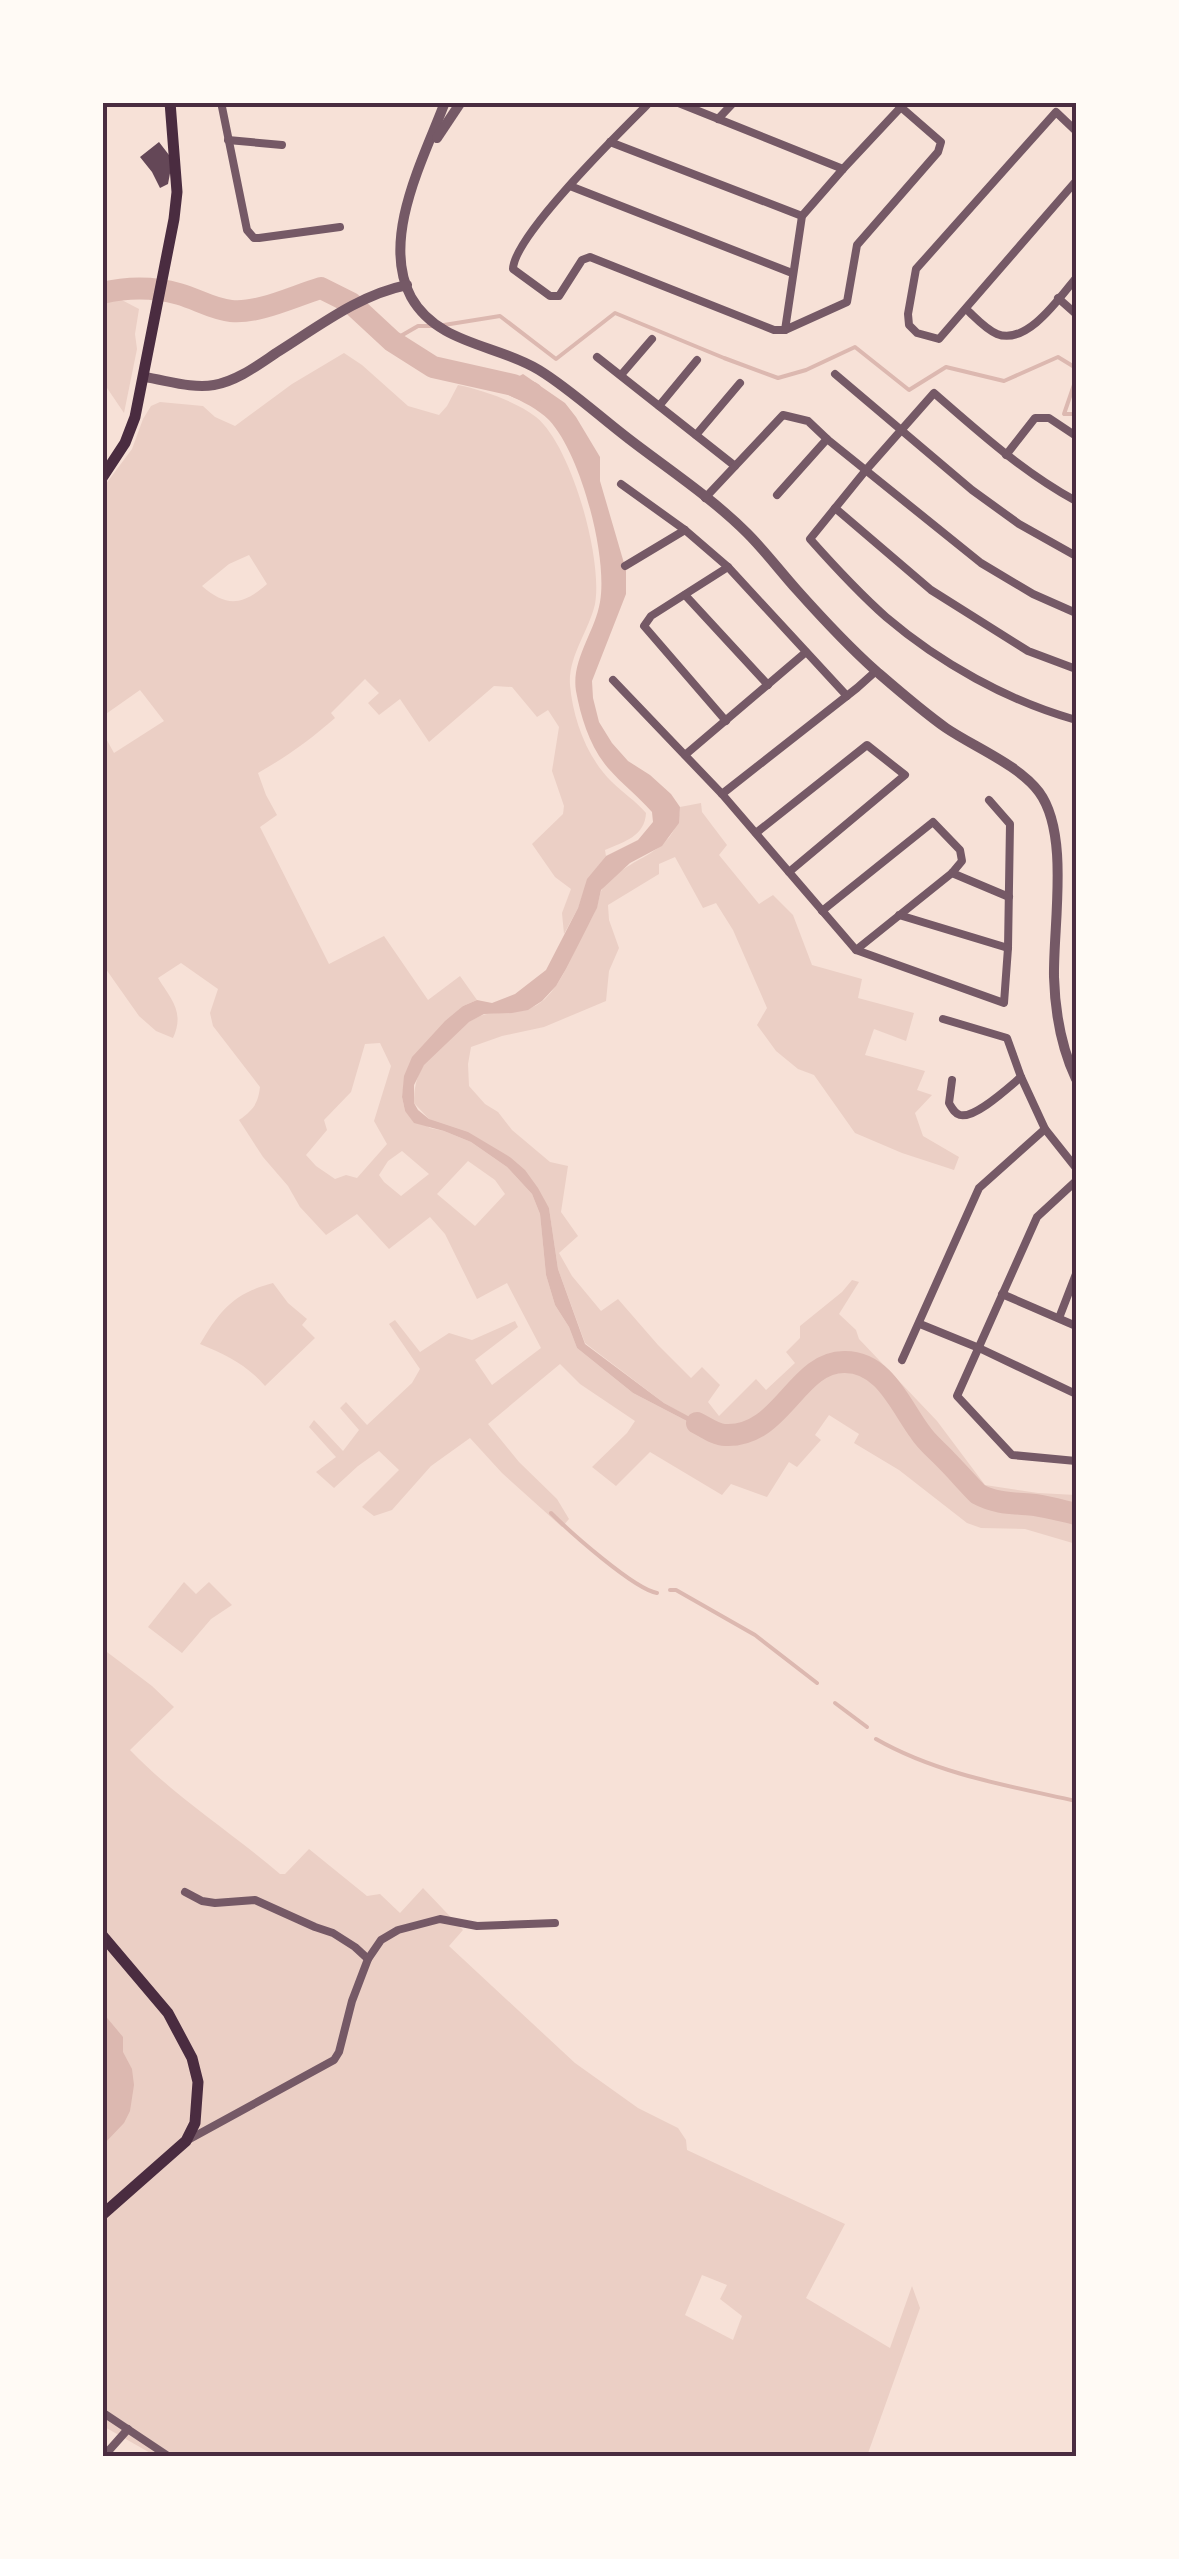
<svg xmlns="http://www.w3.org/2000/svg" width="1179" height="2559" font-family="'IBM Plex Sans',sans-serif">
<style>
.green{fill:#ebcfc5;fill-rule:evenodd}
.water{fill:#dcb8b0}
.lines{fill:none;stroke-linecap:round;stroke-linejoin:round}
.stream{stroke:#dcb8b0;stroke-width:4}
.river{stroke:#dcb8b0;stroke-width:22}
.building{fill:#644757}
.minor{stroke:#755966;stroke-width:8}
.tertiary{stroke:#755966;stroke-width:10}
.secondary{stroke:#4a2c40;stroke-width:11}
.neatline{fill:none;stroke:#4a2c40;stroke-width:4}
</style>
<rect width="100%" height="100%" fill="#f7e1d7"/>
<g class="green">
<path d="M111 298H118L139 309 135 334 137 349 124 413 103 382V301Z"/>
<path d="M344 353 362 365 408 406 439 415 447 406 458 385C483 390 517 402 536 417 572 446 603 560 595 604 589 631 568 656 570 685 573 719 587 758 612 782 623 793 636 801 646 813 645 836 624 842 605 850L606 856 588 879 578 908 564 934 562 913 571 889 555 877 532 844 563 814 564 806 552 771 559 727 548 710 537 717 512 687 494 686 429 742 400 699 379 715 368 703 379 693 365 679 331 713 335 718C310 740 286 757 258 773L266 795 277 815 260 827 329 964 384 936 428 1000 460 976 477 1000 463 1006 405 1076 402 1097 405 1111 430 1128 444 1131 471 1142 507 1167 532 1194 540 1214 546 1275 555 1305 569 1327 577 1348 633 1393 708 1432 719 1434 664 1403 585 1343 558 1269 549 1208 510 1157 429 1119 414 1103C414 1089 416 1078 423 1066 433 1050 468 1017 487 1014 508 1011 527 1015 545 999 563 981 572 956 583 933 588 924 594 916 597 906 600 898 599 892 605 885 632 854 677 855 680 807L701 803 702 812 727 845 719 855 759 904 773 895 793 915 812 965 862 979 858 998 914 1013 906 1041 874 1029 865 1055 925 1071 917 1090 932 1095 915 1113 923 1136 959 1157 954 1170 902 1153 855 1133 814 1075 798 1069 776 1051 757 1025 767 1008 733 930 716 903 703 908 675 857 659 864V874L608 905 609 920 619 948 609 971 606 1001 544 1027 502 1036 471 1047 468 1064 469 1086 485 1104 498 1112 512 1130 550 1162 568 1166 561 1212 578 1236 559 1253 572 1276 601 1311 618 1299 658 1345 691 1378 702 1367 720 1385 708 1402 719 1416 756 1379 766 1390 795 1363 786 1352 800 1338V1326L842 1292 852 1280 859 1282 839 1314 856 1330 859 1339 937 1421 985 1485 1038 1493 1076 1495V1544L1025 1529 981 1528 967 1523 899 1470 854 1443 859 1434 829 1415 815 1435 821 1440 797 1467 789 1462 767 1497 731 1484 722 1495 650 1452 616 1486 592 1467 627 1433 635 1421 580 1384 560 1364 488 1424 519 1462 557 1499 569 1519 562 1527 502 1473 470 1438 431 1466 392 1510 374 1516 362 1507 399 1470 379 1451 358 1466 334 1488 316 1472 336 1457 309 1427 314 1420 343 1451 359 1430 340 1408 346 1402 367 1425 412 1383 420 1369 389 1324 395 1320 420 1352 449 1333 472 1340 515 1321 518 1327 475 1360 492 1385 541 1348 507 1283 477 1299 445 1234 430 1217 389 1249 357 1214 326 1235 300 1207 288 1186 263 1157 239 1120C253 1110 258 1104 260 1087L213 1026 210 1013 218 989 181 963 158 978C171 999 185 1012 173 1038L156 1031 139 1016 103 965 102 796C108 776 103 753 103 733L114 753 164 721 140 690 103 716 102 489 132 449 143 419 151 406 160 402 203 406 215 417 235 426 292 384ZM249 555 267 584C243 605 227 608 202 586L229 564ZM380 1043 391 1066 374 1121 387 1144 357 1178 346 1175 335 1179 316 1166 306 1155 327 1130 324 1120 351 1092 365 1044ZM402 1151 429 1174 401 1196 384 1182 379 1175 388 1161ZM468 1161 495 1180 505 1194 475 1226 437 1194Z"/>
<path d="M273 1283 288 1303 307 1319 302 1325 315 1338 265 1386C246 1364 226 1355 200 1344 220 1310 234 1293 273 1283Z"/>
<path d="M184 1582 196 1594 209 1582 232 1605 211 1619 182 1653 148 1627Z"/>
<path d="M103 1649 152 1686 174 1707 130 1750C175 1797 231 1832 280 1874H285L309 1849 367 1896 380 1894 400 1913 423 1888 463 1930 449 1946 575 2063 638 2108 678 2128 686 2140 687 2150 845 2224 806 2298 890 2348 912 2286 920 2308 867 2456H152V2454L103 2426ZM702 2275 727 2285 720 2299 742 2316 733 2340 685 2315Z"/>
</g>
<g class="water">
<path d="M523 374 565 403 576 417 600 457V481L626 570V594L592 681 593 698 599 722 612 743 628 761 650 775 671 794 680 807 679 823 662 846 630 863 601 890 597 908 566 969 556 986 542 1001 528 1010 512 1013 484 1014 469 1022 424 1065 414 1085V1103L418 1110 429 1119 468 1132 510 1157 525 1170 538 1188 549 1208 558 1269 585 1344 664 1403 723 1435 708 1432 633 1393 577 1348 569 1327 555 1305 546 1275 540 1214 532 1194 507 1167 471 1142 444 1131 414 1123 405 1111 402 1097 404 1076 412 1057 445 1021 463 1006 477 1000 492 1003 515 994 546 970 578 908 587 879 606 856 638 840 653 822 652 812C638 796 622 784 608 768 590 747 581 718 576 691 571 660 595 632 600 602 608 557 581 454 549 420 535 406 514 398 496 389Z"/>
<path d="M103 2013 123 2037V2052L132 2069 134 2085 130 2111 124 2123 103 2145Z"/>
</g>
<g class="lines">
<g class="stream">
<path d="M444 325 500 316 556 359 615 313 724 358 778 378 806 370 855 347 909 390 946 367 1004 381 1058 357 1076 368"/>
<path d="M392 341 418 326H434"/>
<path d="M1076 379 1064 414H1076"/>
<path d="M551 1513C570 1532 634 1589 657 1593"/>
<path d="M670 1590H676L755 1635 817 1683"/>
<path d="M835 1703 867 1727"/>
<path d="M876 1739C937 1774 1009 1786 1076 1801"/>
</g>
<g class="river">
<path d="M102 293C128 287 154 287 179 294 197 299 212 309 231 311 258 314 294 296 321 288L351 303 392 341 433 367 513 385 532 393"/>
<path d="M697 1423C705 1427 716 1435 725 1435 782 1438 796 1361 845 1362 884 1362 900 1405 920 1432 927 1443 938 1451 946 1460 957 1471 967 1483 978 1494 996 1504 1015 1503 1035 1505 1049 1507 1063 1511 1076 1514"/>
</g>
</g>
<path class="building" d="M159 142 169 155 171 168 168 184 160 188 152 172 140 157Z"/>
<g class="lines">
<g class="minor">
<path d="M221 102 247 230 254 238H259L340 227"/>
<path d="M650 102C622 130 514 235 513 269L550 296H559L582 260 590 257 774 330H785L847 302 857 245 938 152 941 142 895 102"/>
<path d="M676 102 843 169"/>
<path d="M718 119 734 102"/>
<path d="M1076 131 1056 112 916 269 908 314 909 325 917 333 939 339 1076 181"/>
<path d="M228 140 282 145"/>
<path d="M610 142 802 216"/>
<path d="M570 186 792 273"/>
<path d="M1058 298 1076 314"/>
<path d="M966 309C975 317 985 329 997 334 1027 346 1060 297 1076 278"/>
<path d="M785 330 802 216 843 169 901 107"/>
<path d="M597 357 735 466"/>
<path d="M835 374 972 490 1019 524 1076 556"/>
<path d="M621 375 652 339"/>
<path d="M659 406 697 360"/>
<path d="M696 435 740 383"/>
<path d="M1006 455 1035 418H1049L1076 436"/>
<path d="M621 484 685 530 728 567 847 696"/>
<path d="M777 495 827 439"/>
<path d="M705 498 783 415 808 421 827 439 981 563 1033 594 1076 613"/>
<path d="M1076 501C1023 472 980 433 934 393L866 470 810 539C834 566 859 593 886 617 940 663 1008 701 1076 720"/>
<path d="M835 508 931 590 1028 651 1076 669"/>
<path d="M625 566 685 530"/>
<path d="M685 595 768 685"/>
<path d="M613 680 722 794 856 950 1004 1003 1008 948 1010 824 989 800"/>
<path d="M726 721 644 626 651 616 728 567"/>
<path d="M685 755 806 652"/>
<path d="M722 794 857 688 876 671"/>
<path d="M756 833 867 745 905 775 789 872"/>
<path d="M952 873 1009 897"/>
<path d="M822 911 933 822 960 850 962 861 952 873 856 950"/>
<path d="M899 915 1008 948"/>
<path d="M943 1019 1007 1038 1021 1077 1045 1129 1076 1168"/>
<path d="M952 1080 949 1103C952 1108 954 1113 960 1115 975 1119 1009 1087 1021 1077"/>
<path d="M1076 1181 1037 1217 957 1396 1012 1455 1076 1461"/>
<path d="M1002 1294 1076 1326"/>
<path d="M1059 1318 1076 1274"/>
<path d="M920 1324 979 1348 1076 1394"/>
<path d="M902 1360 979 1188 1045 1129"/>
<path d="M185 1892 202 1901 215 1903 255 1900 315 1927 333 1933 355 1947 368 1959"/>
<path d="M186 2141 334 2060 339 2052 352 2001 368 1959 381 1940 398 1930 440 1919 477 1926 555 1923"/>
<path d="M102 2412 168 2456"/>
<path d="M104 2456 128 2429"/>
</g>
<g class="tertiary">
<path d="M445 102C424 158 380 239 411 297 438 345 497 344 539 370 570 389 600 417 629 439 668 469 712 498 747 533 765 551 780 571 797 590 822 618 848 646 876 671 898 690 922 711 946 728 974 747 1019 765 1039 792 1070 834 1053 925 1054 977 1055 1011 1062 1049 1076 1079"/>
<path d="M437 138 461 102"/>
<path d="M144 377C166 380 192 389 214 385 237 381 258 365 276 353 318 327 358 295 407 285"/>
</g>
<g class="secondary">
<path d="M102 478 125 443 135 417 174 219 177 192 170 102"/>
<path d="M102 1935 168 2013 192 2058 198 2082 195 2123 186 2141 102 2215"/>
</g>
</g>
<rect width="1179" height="2559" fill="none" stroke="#fffaf5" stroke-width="210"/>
<rect x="105" y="105" width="969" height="2349" class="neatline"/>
</svg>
